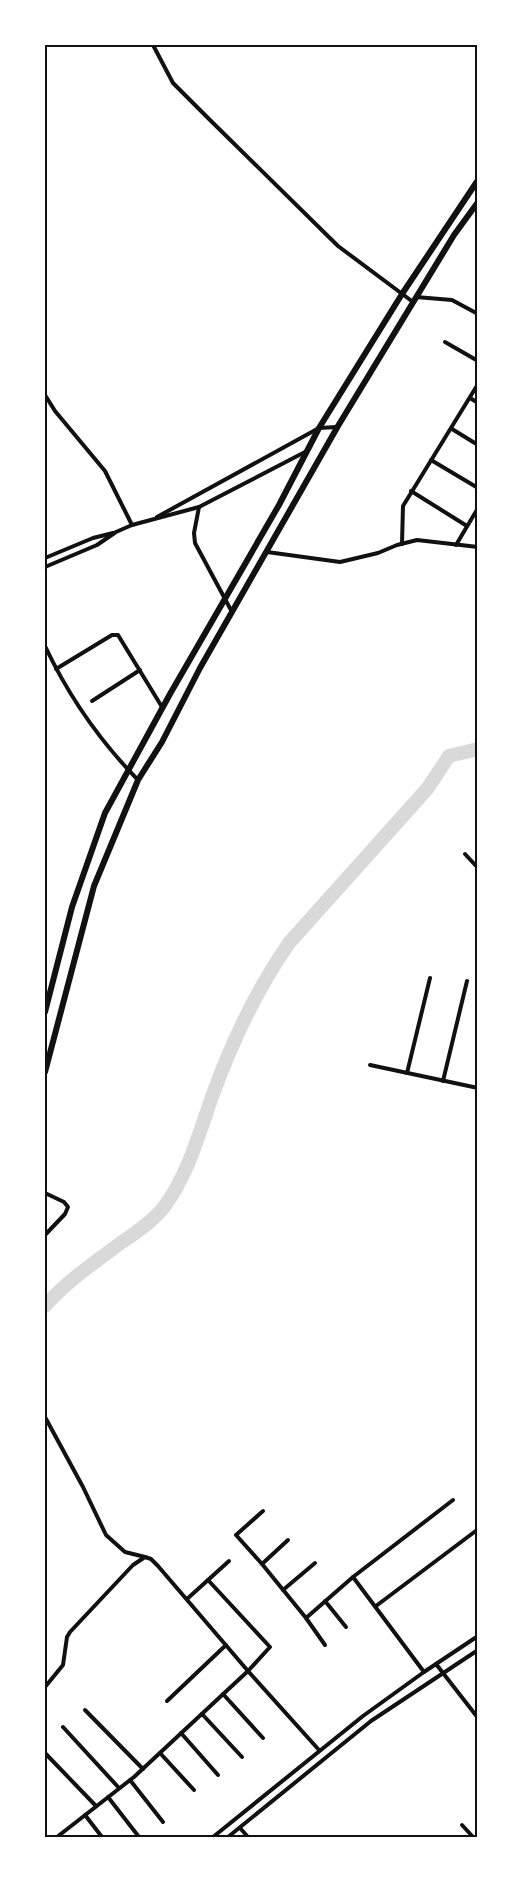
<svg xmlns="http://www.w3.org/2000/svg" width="523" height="1882" font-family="'Fira Sans',sans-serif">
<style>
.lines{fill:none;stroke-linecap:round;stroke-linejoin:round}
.river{stroke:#d9d9d9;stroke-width:14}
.minor{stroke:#111;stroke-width:4}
.primary{stroke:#111;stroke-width:6}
.neatline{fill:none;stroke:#111;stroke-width:2}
</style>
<rect width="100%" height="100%" fill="#fff"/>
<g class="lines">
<path class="river" d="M45 1306C67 1281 95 1262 122 1242 137 1232 153 1221 164 1207 189 1173 199 1133 213 1094 232 1042 257 989 289 943L427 789 449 756 478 749"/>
<g class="minor">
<path d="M153 45 173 83 210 120 338 246 413 302"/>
<path d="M416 297 452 300 478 314"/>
<path d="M445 342 478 361"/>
<path d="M45 395 55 411 105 471 132 525"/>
<path d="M470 398 478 403"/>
<path d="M452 429 478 445"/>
<path d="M431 460 478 488"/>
<path d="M411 491 467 526"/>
<path d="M199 507 194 533 195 543 232 612"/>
<path d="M157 517 319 428 337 427"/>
<path d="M402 544 403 506 478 384"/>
<path d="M456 545 478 508"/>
<path d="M267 552 340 562 378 553 397 545 417 540 478 547"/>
<path d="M45 558 93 538 113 533"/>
<path d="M45 567 97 545 116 532 132 525 199 507 305 452"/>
<path d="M45 646C69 697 98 739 138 780"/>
<path d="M56 669 112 635H118L162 707"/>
<path d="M92 701 140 670"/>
<path d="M465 854 478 868"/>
<path d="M370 1065 478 1088"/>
<path d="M407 1073 430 978"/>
<path d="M443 1081 467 981"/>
<path d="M45 1193 64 1202 68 1207 65 1214 45 1235"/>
<path d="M45 1417 83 1487 106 1535 125 1552 145 1557"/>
<path d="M263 1511 236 1535 262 1564 306 1618 353 1577"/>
<path d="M262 1564 288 1540"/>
<path d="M283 1590 315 1563"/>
<path d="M187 1599 229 1561"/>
<path d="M325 1601 346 1627"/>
<path d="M376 1606 477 1530"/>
<path d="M306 1618 325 1645"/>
<path d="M436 1664 478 1718"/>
<path d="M424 1672 353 1577 453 1500"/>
<path d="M45 1687 63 1665 67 1637 70 1632 133 1565 145 1557 151 1559 158 1566 248 1671 270 1647 208 1580"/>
<path d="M223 1694 263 1738"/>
<path d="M167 1701 226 1645"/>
<path d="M85 1710 143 1769"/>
<path d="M202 1714 242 1757"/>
<path d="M63 1727 119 1788"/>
<path d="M181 1733 218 1775"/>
<path d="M45 1753 96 1806"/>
<path d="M160 1753 194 1790"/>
<path d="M130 1780 163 1822"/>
<path d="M108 1797 139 1837"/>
<path d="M85 1815 102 1837"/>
<path d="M462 1825 473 1837"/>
<path d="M240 1828 248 1837"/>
<path d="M57 1837 134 1777 248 1671 319 1750"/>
<path d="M213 1837 363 1716 424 1672 478 1636"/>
<path d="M228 1837 371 1721 478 1650"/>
</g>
<g class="primary">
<path d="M45 1012 72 907 105 813 170 694 279 505 319 428 402 294 478 180"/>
<path d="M45 1072 94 886 138 780 162 742 200 668 338 426 454 235 478 202"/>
</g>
</g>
<rect width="523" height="1882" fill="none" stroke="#ffffff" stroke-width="93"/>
<rect x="46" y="46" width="430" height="1790" class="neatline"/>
</svg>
